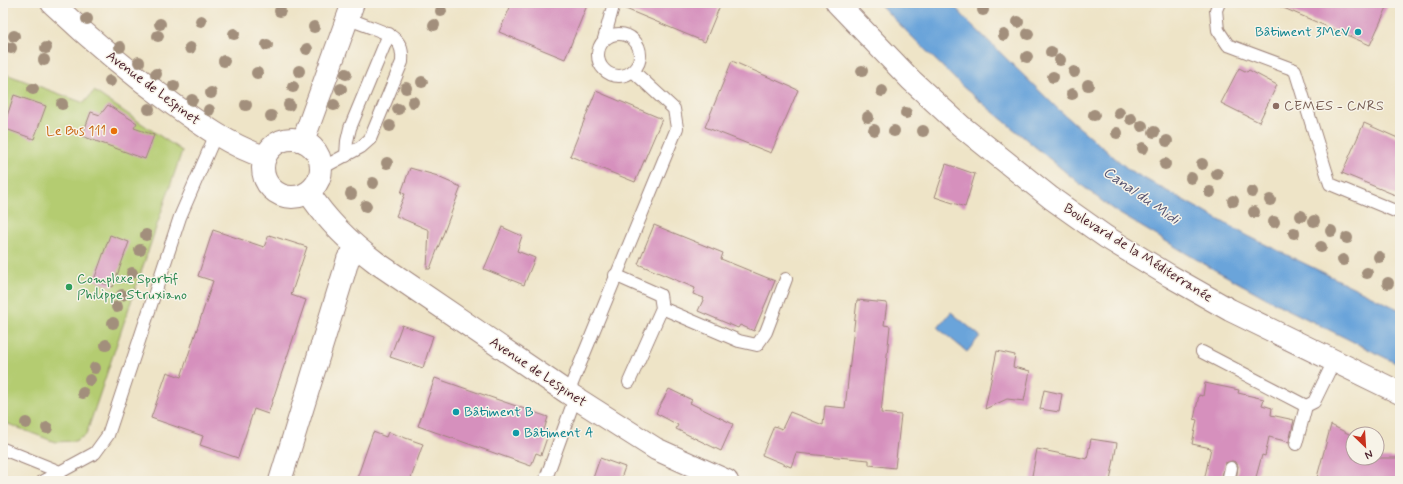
<svg xmlns="http://www.w3.org/2000/svg" width="1403" height="484" font-family="Mynerve,sans-serif">
<style>
.green{fill:#b4cc71;stroke:#7f764e}
.water{fill:#6ba4da;stroke:#5a6282}
.building{fill:#d690bd}
.lines{fill:none;stroke-linecap:round;stroke-linejoin:round}
.service-casing{stroke:#9c8279;stroke-width:14}
.minor-casing{stroke:#9c8279;stroke-width:24}
.tertiary-casing{stroke:#9c8279;stroke-width:24}
.primary-casing{stroke:#9c8279;stroke-width:24}
.service{stroke:#fff;stroke-width:12}
.minor{stroke:#fff;stroke-width:22}
.tertiary{stroke:#fff;stroke-width:22}
.primary{stroke:#fff;stroke-width:22}
.tree{fill:#a28f7b}
.culture-dot{fill:#0f9aa8;stroke:#f7f3e8;stroke-width:1.5}
.education-dot{fill:#8d6e63;stroke:#f7f3e8;stroke-width:1.5}
.food-dot{fill:#e8710a;stroke:#f7f3e8;stroke-width:1.5}
.leisure-dot{fill:#2e9e5b;stroke:#f7f3e8;stroke-width:1.5}
.labels{text-anchor:middle;dominant-baseline:central;stroke-width:3;stroke-linejoin:round;paint-order:stroke}
.culture-label{font-size:14px;fill:#0d838f;stroke:#f7f3e8;text-anchor:start}
.street-label{font-size:14px;fill:#4a1f2b;stroke:#f7f3e8}
.education-label{font-size:14px;fill:#785e54;stroke:#f7f3e8;text-anchor:start}
.food-label{font-size:14px;fill:#c56008;stroke:#f7f3e8;text-anchor:end}
.leisure-label{font-size:14px;fill:#27864d;stroke:#f7f3e8;text-anchor:start}
.water-label{font-size:15px;font-style:italic;fill:#575471;stroke:#f7f3e8}
</style>
<rect width="100%" height="100%" fill="#f7f3e8"/>
<filter id="ink" filterUnits="userSpaceOnUse"><feTurbulence type="fractalNoise" baseFrequency=".025" numOctaves="2"/><feDisplacementMap in="SourceGraphic" scale="8" xChannelSelector="R" yChannelSelector="G"/><feConvolveMatrix kernelMatrix="1 2 1 2 8 2 1 2 1" color-interpolation-filters="sRGB"/></filter>
<filter id="wash" filterUnits="userSpaceOnUse"><feTurbulence type="fractalNoise" baseFrequency=".012" numOctaves="4" result="noise"/><feDisplacementMap in="SourceGraphic" scale="16" xChannelSelector="R" yChannelSelector="G"/><feGaussianBlur stdDeviation="0.9" result="paint"/><feColorMatrix in="noise" values="0 0 0 0 0 0 0 0 0 0 0 0 0 0 0 0 0 1.4 0 .05"/><feComposite in="paint" operator="in"/></filter>
<g filter="url(#wash)">
<rect width="100%" height="100%" fill="#eee4c7"/>
<path class="green" d="M3 73 84 103 94 91 182 151 86 435 75 441 55 442 3 422Z"/>
<g class="water">
<path d="M878 3H951L968 21 1059 110 1129 170 1248 236 1400 310V365L1281 306 1206 265 1115 211 1080 184 963 87Z"/>
<path d="M951 312 980 336 967 352 938 328Z"/>
</g>
<g id="blocks">
<g class="building">
<path d="M512 3H588L565 59 499 32Z"/>
<path d="M621 3H721L705 42 621 7Z"/>
<path d="M1272 3H1389L1370 45Z"/>
<path d="M732 61 798 90 771 153 705 127Z"/>
<path d="M1239 68 1247 72 1249 70 1277 85 1259 122 1221 103Z"/>
<path d="M596 91 662 119 635 182 570 156Z"/>
<path d="M14 95 46 106 34 139 3 128Z"/>
<path d="M108 105 137 123 134 128 154 135 145 159 82 136 91 112 100 115Z"/>
<path d="M1364 123 1400 139V197L1342 173Z"/>
<path d="M946 164 975 174 965 207 935 197Z"/>
<path d="M410 168 438 176V177L461 187 430 269H427L429 230 396 216 405 194 401 193Z"/>
<path d="M654 225 723 253 721 259 775 281 754 331 740 325 738 328 698 311 704 298 693 294 695 288 638 264Z"/>
<path d="M502 227 522 236 517 251 535 258 524 285 484 269Z"/>
<path d="M213 230 264 247 269 235 307 247 291 295 306 300 268 414 254 409 238 458 200 445 203 436 151 418 167 372 181 377 213 281 198 276Z"/>
<path d="M110 235 129 242 113 287 94 280Z"/>
<path d="M857 300 887 303 884 325 890 326 881 413 901 415 895 468 869 465V460L796 453 791 467 762 455 774 426 782 429 790 412 823 425 825 406 845 408Z"/>
<path d="M402 325 433 336 423 368 390 357Z"/>
<path d="M997 351 1015 355 1013 367 1030 371 1024 401 1007 399 985 409Z"/>
<path d="M435 378 548 417 544 430 549 432 541 455 536 453 531 466 418 426Z"/>
<path d="M1205 383 1239 390 1238 393 1264 399 1262 405 1272 408 1271 415 1294 420 1289 442 1269 437 1265 456 1262 455 1255 481H1236L1238 466 1236 462 1232 461 1225 463 1221 481H1204L1211 448 1192 444 1197 420 1194 419 1199 395 1203 396Z"/>
<path d="M669 389 692 400 690 403 733 424 721 451 676 429 678 425 656 413Z"/>
<path d="M1044 390 1062 394 1059 412 1040 409Z"/>
<path d="M1331 425 1353 436V458H1400L1399 481H1316Z"/>
<path d="M373 432 386 437 388 432 423 444 410 481H356Z"/>
<path d="M1091 439 1117 443 1110 481H1031L1037 449 1087 459Z"/>
<path d="M600 458 625 467 620 481H592Z"/>
</g>
</g>
</g>
<g filter="url(#ink)">
<use href="#blocks" fill-opacity="0" stroke="#9c8279" stroke-width="1"/>
<g class="lines">
<g class="service-casing">
<g id="service">
<path d="M1219 3 1216 10 1218 30 1228 45 1295 70 1330 184 1400 213"/>
<circle cx="619" cy="55" r="21"/>
<path d="M604 39 614 3"/>
<path d="M346 156 347 141 350 128 389 34"/>
<path d="M322 168 361 147 370 139 402 62C404 40 392 35 373 28 365 25 356 22 347 18"/>
<path d="M615 275 660 295 662 308 629 382"/>
<path d="M662 308 739 341 757 345 766 332 786 279"/>
<path d="M1202 352 1306 406"/>
<path d="M568 393 677 128 674 109 633 71"/>
<path d="M1296 444 1306 406 1314 402 1334 361"/>
<path d="M3 449 60 472 95 453 108 435 180 217 216 134"/>
<path d="M43 481 60 472"/>
<path d="M545 481 575 398"/>
<path d="M1228 481 1231 468"/>
</g>
</g>
<g class="minor-casing">
<path id="minor" d="M280 481 344 273 348 259 357 249"/>
</g>
<g class="tertiary-casing">
<g id="tertiary">
<path d="M52 3C91 40 131 74 174 105 203 126 231 146 265 157"/>
<circle cx="292" cy="168" r="29"/>
<path d="M303 141 353 3"/>
<path d="M309 193C327 221 350 243 377 263L568 393 656 449 727 481"/>
</g>
</g>
<g class="primary-casing">
<path id="primary" d="M837 3 911 80 961 126 1051 198 1106 237 1170 276 1230 310 1400 393"/>
</g>
<use href="#service" class="service"/>
<use href="#minor" class="minor"/>
<use href="#tertiary" class="tertiary"/>
<use href="#primary" class="primary"/>
</g>
<g class="tree">
<circle cx="983" cy="10" r="6"/>
<circle cx="280" cy="11" r="6"/>
<circle cx="441" cy="11" r="6"/>
<circle cx="87" cy="19" r="6"/>
<circle cx="201" cy="21" r="6"/>
<circle cx="1018" cy="22" r="6"/>
<circle cx="160" cy="24" r="6"/>
<circle cx="434" cy="25" r="6"/>
<circle cx="314" cy="27" r="6"/>
<circle cx="234" cy="34" r="6"/>
<circle cx="1028" cy="34" r="6"/>
<circle cx="1004" cy="35" r="6"/>
<circle cx="14" cy="36" r="6"/>
<circle cx="158" cy="36" r="6"/>
<circle cx="267" cy="45" r="6"/>
<circle cx="120" cy="47" r="6"/>
<circle cx="11" cy="48" r="6"/>
<circle cx="46" cy="48" r="6"/>
<circle cx="190" cy="48" r="6"/>
<circle cx="307" cy="49" r="6"/>
<circle cx="1051" cy="52" r="6"/>
<circle cx="1027" cy="57" r="6"/>
<circle cx="44" cy="60" r="6"/>
<circle cx="1060" cy="60" r="6"/>
<circle cx="224" cy="61" r="6"/>
<circle cx="139" cy="62" r="6"/>
<circle cx="299" cy="71" r="6"/>
<circle cx="862" cy="71" r="6"/>
<circle cx="1074" cy="72" r="6"/>
<circle cx="257" cy="73" r="6"/>
<circle cx="156" cy="74" r="6"/>
<circle cx="346" cy="74" r="6"/>
<circle cx="1053" cy="77" r="6"/>
<circle cx="110" cy="81" r="6"/>
<circle cx="422" cy="82" r="6"/>
<circle cx="1088" cy="85" r="6"/>
<circle cx="174" cy="86" r="6"/>
<circle cx="293" cy="87" r="6"/>
<circle cx="406" cy="88" r="6"/>
<circle cx="33" cy="89" r="6"/>
<circle cx="341" cy="89" r="6"/>
<circle cx="882" cy="91" r="6"/>
<circle cx="211" cy="93" r="6"/>
<circle cx="1072" cy="94" r="6"/>
<circle cx="192" cy="100" r="6"/>
<circle cx="413" cy="102" r="6"/>
<circle cx="62" cy="104" r="6"/>
<circle cx="246" cy="105" r="6"/>
<circle cx="289" cy="105" r="6"/>
<circle cx="334" cy="105" r="6"/>
<circle cx="149" cy="109" r="6"/>
<circle cx="398" cy="109" r="6"/>
<circle cx="209" cy="110" r="6"/>
<circle cx="906" cy="113" r="6"/>
<circle cx="1119" cy="113" r="6"/>
<circle cx="1094" cy="115" r="6"/>
<circle cx="271" cy="116" r="6"/>
<circle cx="868" cy="117" r="6"/>
<circle cx="1131" cy="119" r="6"/>
<circle cx="390" cy="126" r="6"/>
<circle cx="1142" cy="126" r="6"/>
<circle cx="874" cy="130" r="6"/>
<circle cx="894" cy="131" r="6"/>
<circle cx="923" cy="131" r="6"/>
<circle cx="1154" cy="132" r="6"/>
<circle cx="1117" cy="133" r="6"/>
<circle cx="1167" cy="141" r="6"/>
<circle cx="1143" cy="148" r="6"/>
<circle cx="387" cy="163" r="6"/>
<circle cx="1165" cy="164" r="6"/>
<circle cx="1202" cy="164" r="6"/>
<circle cx="1217" cy="174" r="6"/>
<circle cx="1191" cy="178" r="6"/>
<circle cx="373" cy="183" r="6"/>
<circle cx="1210" cy="192" r="6"/>
<circle cx="1252" cy="192" r="6"/>
<circle cx="351" cy="194" r="6"/>
<circle cx="1270" cy="200" r="6"/>
<circle cx="1233" cy="201" r="6"/>
<circle cx="366" cy="206" r="6"/>
<circle cx="1254" cy="212" r="6"/>
<circle cx="1301" cy="216" r="6"/>
<circle cx="1314" cy="221" r="6"/>
<circle cx="1274" cy="222" r="6"/>
<circle cx="1331" cy="231" r="6"/>
<circle cx="1294" cy="233" r="6"/>
<circle cx="146" cy="235" r="6"/>
<circle cx="1347" cy="238" r="6"/>
<circle cx="1321" cy="247" r="6"/>
<circle cx="140" cy="250" r="6"/>
<circle cx="1379" cy="257" r="6"/>
<circle cx="1343" cy="260" r="6"/>
<circle cx="132" cy="273" r="6"/>
<circle cx="1367" cy="273" r="6"/>
<circle cx="1388" cy="283" r="6"/>
<circle cx="122" cy="295" r="6"/>
<circle cx="117" cy="307" r="6"/>
<circle cx="113" cy="323" r="6"/>
<circle cx="106" cy="345" r="6"/>
<circle cx="95" cy="368" r="6"/>
<circle cx="90" cy="380" r="6"/>
<circle cx="83" cy="393" r="6"/>
<circle cx="26" cy="423" r="6"/>
<circle cx="47" cy="428" r="6"/>
</g>
</g>
<g class="culture-dot">
<circle cx="1358" cy="32" r="4"/>
<circle cx="456" cy="412" r="4"/>
<circle cx="516" cy="433" r="4"/>
</g>
<circle class="education-dot" cx="1276" cy="106" r="4"/>
<circle class="food-dot" cx="114" cy="131" r="4"/>
<circle class="leisure-dot" cx="69" cy="287" r="4"/>
<g class="labels">
<g class="culture-label">
<text x="1350" y="32" text-anchor="end">Bâtiment 3MeV</text>
<text x="464" y="412">Bâtiment B</text>
<text x="524" y="433">Bâtiment A</text>
</g>
<g class="street-label">
<text transform="translate(153 88) rotate(37)">Avenue de Lespinet</text>
<text transform="translate(1138 253) rotate(32)">Boulevard de la Méditerranée</text>
<text transform="translate(538 372) rotate(34)">Avenue de Lespinet</text>
</g>
<g class="education-label">
<text x="1284" y="106">CEMES - CNRS</text>
</g>
<g class="food-label">
<text x="106" y="131">Le Bus 111</text>
</g>
<g class="leisure-label">
<text x="77" y="279">Complexe Sportif<tspan x="77" dy="16">Philippe Struxiano</tspan></text>
</g>
<g class="water-label">
<text transform="translate(1141 196) rotate(35)">Canal du Midi</text>
</g>
</g>
<rect width="1403" height="484" fill="none" stroke="#f7f3e8" stroke-width="16"/>
<g transform="translate(1365 446) rotate(155)"><circle r="19" fill="#f7f3e8" stroke="#b29e9c"/>
<path d="M0-3L7 15L0 10L-7 15Z" fill="#c8321e"/>
<text y="-6" font-size="11" font-weight="bold" text-anchor="middle" fill="#4a1f2b">N</text>
</g>
</svg>
